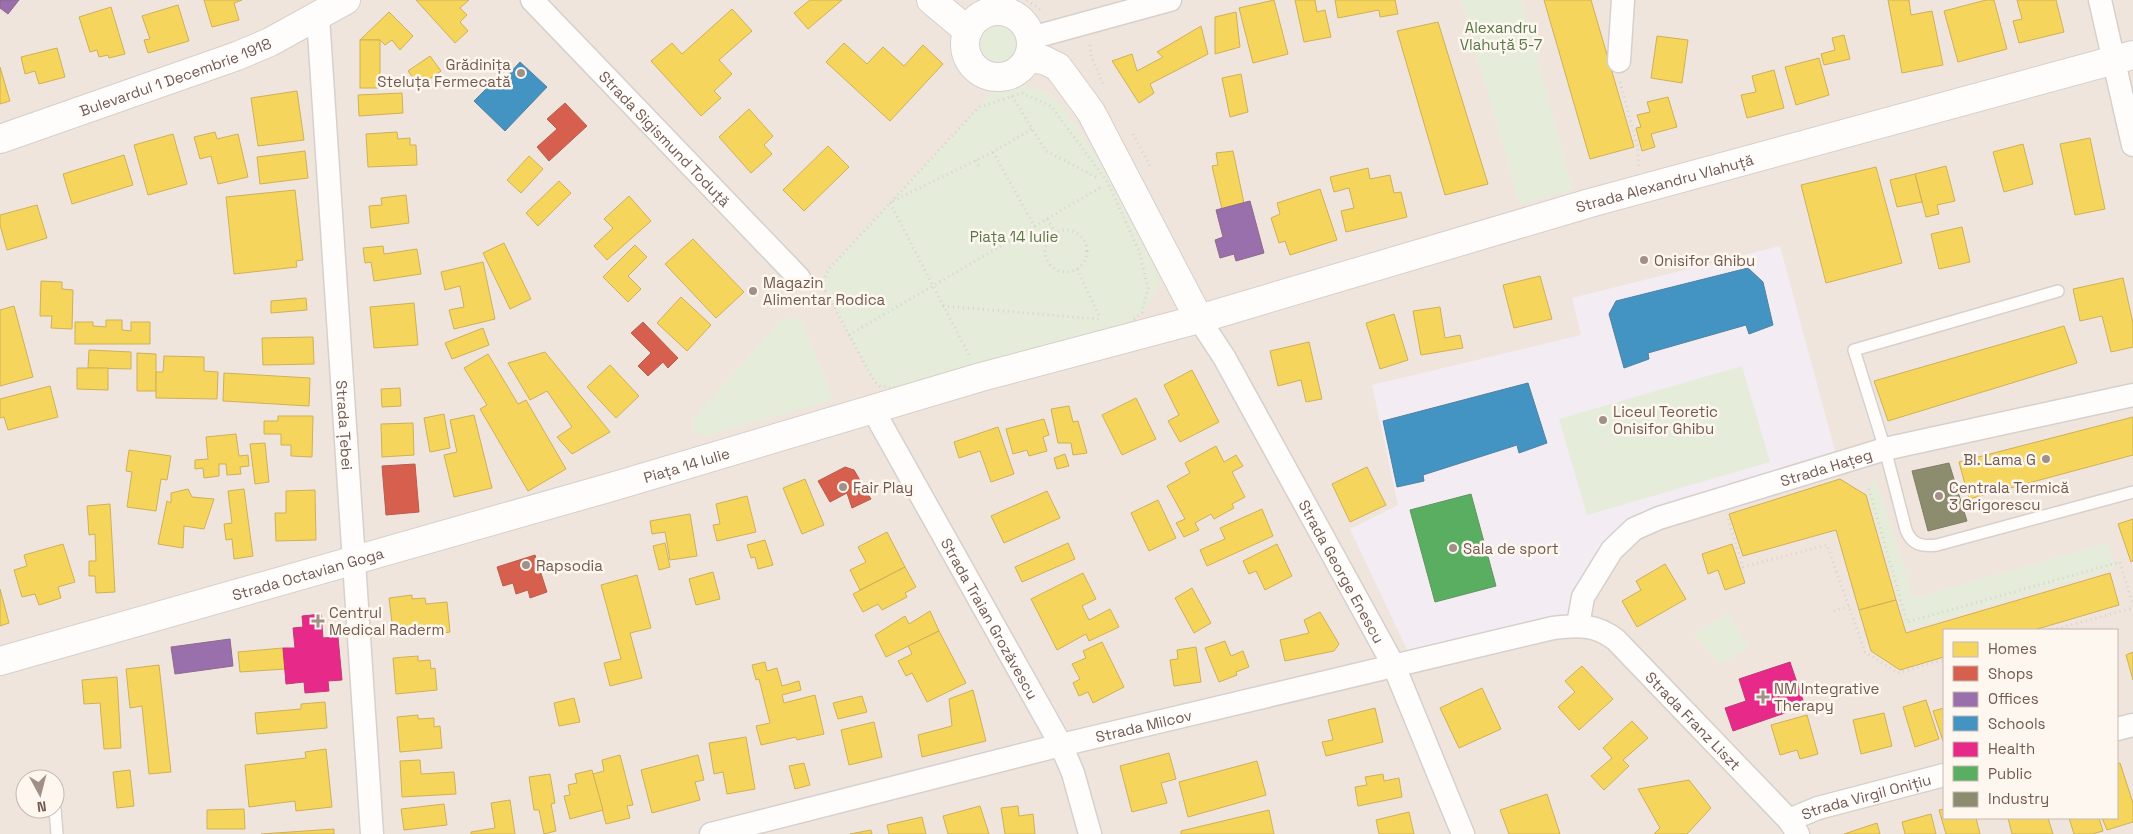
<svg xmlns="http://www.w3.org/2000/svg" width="2133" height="834" font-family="'Space Grotesk',sans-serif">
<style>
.residential{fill:#efe5dc;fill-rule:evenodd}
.education{fill:#f3ecf3}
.green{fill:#e5ecda}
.homes{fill:#f6d55c;stroke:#cfb058}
.shops{fill:#d6604d;stroke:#b85e4e}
.offices{fill:#9970ab;stroke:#8e6990}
.schools{fill:#4393c3;stroke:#5182a0}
.health{fill:#e7298a;stroke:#c43879}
.public{fill:#5aae61;stroke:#62955c}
.industry{fill:#8c8c6e;stroke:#847d65}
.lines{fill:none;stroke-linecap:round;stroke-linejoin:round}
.service-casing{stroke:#d6d0cc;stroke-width:14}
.minor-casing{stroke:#d6d0cc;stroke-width:25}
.tertiary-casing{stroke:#d6d0cc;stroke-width:30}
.secondary-casing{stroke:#d6cfca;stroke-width:30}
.path{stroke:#d9d3d0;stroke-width:3;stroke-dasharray:1 4;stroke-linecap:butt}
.service{stroke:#fefdfc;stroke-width:11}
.minor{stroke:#fefdfc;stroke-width:22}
.tertiary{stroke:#fefdfc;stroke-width:28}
.secondary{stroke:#fefdfc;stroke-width:28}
.poi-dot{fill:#a19087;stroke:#fdf7f0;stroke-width:2}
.labels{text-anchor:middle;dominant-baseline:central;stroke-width:5;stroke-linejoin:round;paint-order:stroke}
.park-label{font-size:15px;fill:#597849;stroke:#fdf7f0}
.poi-label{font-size:15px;fill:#735a50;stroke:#fdf7f0;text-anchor:start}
.street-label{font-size:15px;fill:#735a50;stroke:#fdf7f0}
</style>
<rect width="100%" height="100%" fill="#f7f3ee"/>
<path class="residential" d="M0 0H2133V834H0ZM1944 630H2117V818H1944ZM25 779H55V809H25Z"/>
<path class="education" d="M1780 246 1836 455 1656 506 1627 522 1572 616 1410 656 1350 529 1398 505 1372 385 1581 335 1572 298Z"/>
<g class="green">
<path d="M1461 0H1521L1573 189 1520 205Z"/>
<circle cx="998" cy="44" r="26"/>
<path d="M1011 85C1025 86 1038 86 1050 96 1068 109 1077 129 1089 146 1114 183 1143 218 1154 262 1156 267 1159 274 1159 280 1156 299 1143 311 1130 323L894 388 880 386 874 381 824 288V279L829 268 991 94Z"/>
<path d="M787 318H794L802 323 832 394 830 401 709 435 695 431 692 422 694 418 780 321Z"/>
<path d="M1742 366 1770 462 1587 515 1559 419Z"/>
<path d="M1875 477 1914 598 2108 543 2115 568 1907 630 1867 493Z"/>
<path d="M1728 613 1749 647 1721 664 1693 634Z"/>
</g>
<g class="homes">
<path d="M204 0H242L234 3 239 20 212 27Z"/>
<path d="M416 0H469L460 8 467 15 460 22 468 31 455 43Z"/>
<path d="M810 0H842L808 29 794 13Z"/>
<path d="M1274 0 1288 54 1253 63 1239 8Z"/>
<path d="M1295 0H1315L1317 12 1325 10 1331 37 1304 42Z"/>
<path d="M1335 0H1395L1398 14 1380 17 1379 10 1338 18Z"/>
<path d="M1544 0H1591L1634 147 1590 159Z"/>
<path d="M1888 0H1909L1911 15 1932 11 1943 65 1902 73Z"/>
<path d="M1986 0H1994L2007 49 1958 62 1944 11Z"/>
<path d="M2017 0H2056L2064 32 2019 43 2013 21 2022 19Z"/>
<path d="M178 5 189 41 148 53 144 40 150 39 142 16Z"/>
<path d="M111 7 125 54 109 58 108 55 99 57 97 50 90 52 79 17Z"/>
<path d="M732 9 752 31 719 60 732 74 714 91 721 98 701 116 651 61 672 43 682 54Z"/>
<path d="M389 12 413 36 400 50 392 40 385 45 380 40H360Z"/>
<path d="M1236 12 1240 47 1215 54V17Z"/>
<path d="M1438 22 1488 184 1445 195 1397 31Z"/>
<path d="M1201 26 1208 54 1150 84 1154 93 1139 103 1112 61 1132 54 1137 71 1163 57 1157 52Z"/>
<path d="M1844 35 1850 59 1824 65 1821 54 1835 50 1832 38Z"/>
<path d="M1657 36 1688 40 1682 83 1651 78Z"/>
<rect x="360" y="40" width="20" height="48"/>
<path d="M844 43 867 64 883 47 904 66 923 45 943 64 890 121 826 62Z"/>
<path d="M57 48 65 77 39 84 35 71 25 74 21 57Z"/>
<path d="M430 56 441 71 419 86 408 71Z"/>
<path d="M1819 58 1829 95 1796 105 1785 67Z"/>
<path d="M0 67 10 101 0 104Z"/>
<path d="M1774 70 1784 108 1747 118 1741 95 1756 92 1752 76Z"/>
<path d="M1241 74 1248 112 1230 117 1222 78Z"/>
<path d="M297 91 304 140 258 146 251 98Z"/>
<path d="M402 93 403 113 359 116 358 95Z"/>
<path d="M1668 97 1677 127 1651 134 1655 147 1642 151 1636 128 1641 127 1637 115 1650 112 1647 102Z"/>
<path d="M749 109 773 136 764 145 772 154 751 173 719 137Z"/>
<path d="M215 132 217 139 238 134 248 177 218 184 211 156 200 159 194 137Z"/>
<path d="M397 132 398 139 410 138V145H416L417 165 368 167 366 134Z"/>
<path d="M173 134 187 184 148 195 134 145Z"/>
<path d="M2090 138 2105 209 2075 215 2060 144Z"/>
<path d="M2023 144 2033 184 2004 192 1993 152Z"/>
<path d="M828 146 849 167 804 211 783 190Z"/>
<path d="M305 151 308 178 260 184 257 157Z"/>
<path d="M1233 151 1244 203 1222 209 1212 166 1218 165 1216 153Z"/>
<path d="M124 155 133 185 72 204 63 174Z"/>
<path d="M529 156 543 169 521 193 507 180Z"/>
<path d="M1946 166 1955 201 1937 205 1939 214 1926 217 1915 174Z"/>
<path d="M1876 167 1902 263 1826 283 1801 185Z"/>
<path d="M1368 168 1370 179 1390 175 1394 193 1401 192 1407 217 1346 232 1341 211 1354 208 1349 188 1334 192 1330 177Z"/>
<path d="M1915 174 1922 202 1897 207 1890 180Z"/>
<path d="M559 181 571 193 538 226 526 213Z"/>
<path d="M1320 189 1337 240 1290 255 1285 241 1279 243 1271 218 1280 214 1277 203Z"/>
<path d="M295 190 303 260 296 261 297 267 234 274 226 197Z"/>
<path d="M406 195 409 223 371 228 369 206 382 205 381 198Z"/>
<path d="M629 196 651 221 607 260 594 246 613 228 604 219Z"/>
<path d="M37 205 47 238 7 250 0 225V215Z"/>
<path d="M1962 227 1970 262 1939 269 1931 234Z"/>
<path d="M693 239 744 292 716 318 665 264Z"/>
<path d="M504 243 531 299 510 309 483 253Z"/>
<path d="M635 245 647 257 628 276 641 289 628 302 603 277Z"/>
<path d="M383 246 384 254 417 249 421 274 374 281 371 262 365 263 363 248Z"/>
<path d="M483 262 495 319 454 329 449 310 464 307 460 286 445 290 441 272Z"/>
<path d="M1540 276 1552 319 1514 328 1503 285Z"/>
<path d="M2123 278 2133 323V347L2111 352 2102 316 2080 321 2073 289Z"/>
<path d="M41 281 62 282V289L73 290 72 329 51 328 52 316H40Z"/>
<path d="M681 297 711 325 687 351 657 323Z"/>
<path d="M306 298 307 310 271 313V301Z"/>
<path d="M414 303 418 345 374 348 370 307Z"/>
<path d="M14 306 33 377 0 386V310Z"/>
<path d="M1440 307 1445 338 1460 335 1463 348 1421 355 1413 311Z"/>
<path d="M1394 314 1408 360 1380 369 1366 323Z"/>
<path d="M106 320H122V330L131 331V322H150V344H75V322H93V326L106 327Z"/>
<path d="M2064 326 2077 363 1888 421 1874 381Z"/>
<path d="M483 328 489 345 452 359 445 343Z"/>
<path d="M313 337 314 364 263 365 262 338Z"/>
<path d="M1309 342 1322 399 1306 402 1301 380 1278 386 1270 351Z"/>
<path d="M89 350 131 352V369L88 368Z"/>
<path d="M545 352 610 432 572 454 557 437 572 427 547 391 530 400 508 363Z"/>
<path d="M137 353 156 354V391H137Z"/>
<path d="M488 354 518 404 526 400 566 469 528 491 480 409 487 405 464 368Z"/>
<path d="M164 356 204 357V371L218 372 217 399 156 398V372H163Z"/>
<path d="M610 365 639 396 616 418 587 387Z"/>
<path d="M77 368H108V390L77 389Z"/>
<path d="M1192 370 1219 422 1180 442 1168 421 1179 415 1164 385Z"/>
<path d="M224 373 310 378 309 406 223 401Z"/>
<path d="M50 386 58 417 8 430 4 417 0 418V399Z"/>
<path d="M400 388 401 406 382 407 381 389Z"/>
<path d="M1136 398 1156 439 1122 455 1102 415Z"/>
<path d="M1069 406 1073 422 1078 421 1087 453 1073 455 1071 443H1058L1051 409Z"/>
<path d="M444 414 450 448 430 452 424 418Z"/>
<path d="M474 415 492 488 454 497 444 455 457 452 450 420Z"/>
<path d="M278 416H313L312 457 291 456V445H281V434H264V421H278Z"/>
<path d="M2133 417V455L1969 499 1959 462Z"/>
<path d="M1044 419 1049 435 1043 437 1047 451 1029 456 1027 450 1013 454 1006 429Z"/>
<path d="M413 423 414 455 382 457 381 424Z"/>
<path d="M998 427 1014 474 991 482 980 451 959 458 954 442Z"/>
<path d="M236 434 239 456 248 455 249 466 240 467 241 474 227 475 226 464H219V476L204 478 203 468 195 469V460L208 459 206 437Z"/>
<path d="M265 443 269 482 255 484 250 444Z"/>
<path d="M1216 446 1224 462 1236 455 1243 466 1232 472 1245 497 1232 504 1234 508 1214 519 1211 514 1195 523 1199 530 1184 537 1176 523 1185 519 1167 486 1190 473 1185 463Z"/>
<path d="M129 450 171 456 167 480 161 479 156 511 127 507 132 472 126 471Z"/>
<path d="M1065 454 1069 466 1057 469 1054 458Z"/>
<path d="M1367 467 1386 505 1350 522 1332 484Z"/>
<path d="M805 479 824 525 802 534 783 488Z"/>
<path d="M1840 479 1866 495 1896 600 1859 610 1836 530 1743 556 1729 514Z"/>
<path d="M188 489 192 497 214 499 204 529 184 526 183 548 158 544 167 501 171 503V493Z"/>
<path d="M244 489 253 556 234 559 232 539 226 540 224 524 232 523 228 491Z"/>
<path d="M315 490 316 540 276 541 275 513H286V491Z"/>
<path d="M1047 491 1060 518 1004 543 991 516Z"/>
<path d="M747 496 756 532 717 541 713 525 720 524 716 504Z"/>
<path d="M1158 500 1176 538 1149 551 1131 513Z"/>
<path d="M110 504 115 592 96 593 95 576H89V561H96L95 534 89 535 87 506Z"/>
<path d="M1262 509 1273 536 1207 566 1200 550 1225 539 1220 528Z"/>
<path d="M690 514 697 556 670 560 665 532 652 534 650 521Z"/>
<path d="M2133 519V561L2131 562 2118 524Z"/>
<path d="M887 532 905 567 860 590 850 570 866 562 858 547Z"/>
<path d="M765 540 773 565 758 569 755 557 751 558 747 545Z"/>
<path d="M665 543 670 567 659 570 653 546Z"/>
<path d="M1068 543 1075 559 1022 582 1015 567Z"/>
<path d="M63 544 75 582 58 587 61 598 39 605 35 594 22 597 14 570 27 566 24 555Z"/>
<path d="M1277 544 1292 576 1265 590 1256 571 1249 574 1243 561Z"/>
<path d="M1732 544 1745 583 1725 590 1718 570 1708 574 1702 554Z"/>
<path d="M1665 564 1686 599 1637 627 1622 601 1641 590 1636 581Z"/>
<path d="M905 567 916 587 905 593 907 597 882 610 878 604 863 612 853 594Z"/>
<path d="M713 572 720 599 696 605 689 579Z"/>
<path d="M1083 573 1096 599 1082 606 1089 620 1110 609 1119 627 1089 641 1086 634 1057 650 1031 599Z"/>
<path d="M2110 573 2119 605 2034 630H1944V657L1900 670 1871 651 1859 610 1896 600 1906 633Z"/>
<path d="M637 575 651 628 630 633 642 678 610 686 604 663 621 659 601 585Z"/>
<path d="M1192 588 1211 623 1194 633 1175 598Z"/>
<path d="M0 589 9 623 0 626Z"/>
<path d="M412 595V599L425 598 426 604 447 602 450 632 429 635 428 627 393 631 389 598Z"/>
<path d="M930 611 939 631 886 657 875 635 905 616 909 624Z"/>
<path d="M1320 612 1339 644 1334 651 1285 661 1280 640 1309 633 1304 620Z"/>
<path d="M939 631 966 683 927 702 912 673 906 676 898 661 912 654 908 646Z"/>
<path d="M1225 641 1231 656 1243 651 1249 667 1236 672 1237 675 1219 682 1205 648Z"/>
<path d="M1102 642 1124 687 1093 703 1088 692 1079 696 1073 683 1080 679 1072 664 1086 658 1083 651Z"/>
<path d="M1196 647 1201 682 1174 686 1170 660 1178 659 1177 650Z"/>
<path d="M283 648 285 669 240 672 238 652Z"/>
<path d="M2133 652V680L2126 655Z"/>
<path d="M418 656V661L430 660 431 669 435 668 437 690 396 694 393 658Z"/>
<path d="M765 662 767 671 777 668 782 686 799 681 801 690 782 695 784 703 815 695 824 734 797 740 796 737 761 745 756 726 770 723 759 679 756 680 752 665Z"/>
<path d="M159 665 171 772 149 774 142 706 130 708 126 669Z"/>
<path d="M1582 666 1613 699 1579 730 1558 707 1575 692 1565 681Z"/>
<path d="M117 677 121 748 104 749 100 703 84 704 82 680Z"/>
<path d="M1482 688 1501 729 1459 748 1440 708Z"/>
<path d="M973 690 986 741 922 757 918 735 952 726 949 699Z"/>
<path d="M862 696 867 712 838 719 833 703Z"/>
<path d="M574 698 580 722 559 726 554 703Z"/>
<path d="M1926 700 1939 739 1915 747 1903 707Z"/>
<path d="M325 702 327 728 257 734 255 713 301 709V704Z"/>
<path d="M1375 708 1383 742 1326 756 1322 742 1333 740 1328 720Z"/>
<path d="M1944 708V744L1933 711Z"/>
<path d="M1884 713 1892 746 1861 754 1853 720Z"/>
<path d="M418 715V719L434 718V727L440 726 442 748 400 752 397 717Z"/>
<path d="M1807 715 1818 754 1800 759 1797 750 1780 755 1771 725Z"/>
<path d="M1632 721 1648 738 1623 760 1629 766 1604 790 1591 776 1612 758 1603 748Z"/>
<path d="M874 722 882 757 849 765 841 730Z"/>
<path d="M746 737 755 789 727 794 723 772 714 774 709 743Z"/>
<path d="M326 749 332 807 296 811 295 801 249 807 245 765 306 758 305 752Z"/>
<path d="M1169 753 1176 779 1161 783 1167 803 1132 812 1120 766Z"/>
<path d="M620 755 633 805 627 806 630 818 606 824 593 774 604 771 602 760Z"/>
<path d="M698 755 704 780 695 782 700 800 652 813 641 770Z"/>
<path d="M420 760 421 774 454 772 456 794 402 797 400 761Z"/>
<path d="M1257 761 1266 795 1188 817 1179 782Z"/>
<path d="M804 763 810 785 795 789 789 766Z"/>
<path d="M2120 763 2133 803V822L2107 830 2102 818H2117V764Z"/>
<path d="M130 770 134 806 117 808 113 772Z"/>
<path d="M592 770 603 810 570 819 564 796 570 795 568 785 577 783 575 774Z"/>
<path d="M550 774 555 803 551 804 556 831 544 834 539 810H534L529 777Z"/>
<path d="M1383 774 1384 781 1399 778 1402 797 1358 806 1355 787 1367 785 1365 777Z"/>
<path d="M1689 780 1711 808 1687 834H1654L1660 828 1638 789Z"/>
<path d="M1547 794 1560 834H1509L1500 810Z"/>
<path d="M510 800 515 834H471V832L495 828 491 803Z"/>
<path d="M444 804 447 825 404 830 401 809Z"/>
<path d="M980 806 989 834H948L943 816Z"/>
<path d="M1018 806 1019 816 1033 814 1035 834H1005L1001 808Z"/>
<path d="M244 809 245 829H207V810Z"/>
<path d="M1944 809V818H1976L1980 834H1946L1939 810Z"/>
<path d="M1269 810 1274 834H1181V831Z"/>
<path d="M1409 812 1414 834H1379L1376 820Z"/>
<path d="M1931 814 1936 834H1905L1902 822Z"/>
<path d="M922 817 926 834H889L887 825Z"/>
<path d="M2008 818H2048L2053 834H2012Z"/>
<path d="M2069 818H2099L2103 831 2092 834H2074Z"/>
<path d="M1877 823 1880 834H1844Z"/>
<path d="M334 829V834H261Z"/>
<path d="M871 830 872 834H850Z"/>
</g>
<g class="shops">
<path d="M565 103 587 126 549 161 537 147 557 129 547 119Z"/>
<path d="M643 322 678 358 668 368 663 362 648 376 638 366 651 353 631 333Z"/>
<path d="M415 464 419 512 386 515 382 466Z"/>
<path d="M845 467 854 470 871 499 852 508 847 493 830 502 818 481Z"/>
<path d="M535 555 547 592 530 598 528 590 516 594 513 583 503 586 497 567Z"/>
</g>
<g class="offices">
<path d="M0 0H19L8 14 0 8Z"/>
<path d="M1250 201 1264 253 1236 261 1234 254 1220 258 1215 240 1223 237 1216 210Z"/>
<path d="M230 639 233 666 175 674 171 647Z"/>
</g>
<g class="schools">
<path d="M520 62 547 87 505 131 474 101 489 86 494 90Z"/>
<path d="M1748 268 1763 282 1773 325 1749 334 1746 325 1648 353 1649 359 1624 368 1609 314 1616 301Z"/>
<path d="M1528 383 1547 443 1519 453 1517 445 1423 475 1424 481 1397 487 1383 421Z"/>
</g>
<g class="health">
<path d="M321 614 323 638 338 637 342 680 328 681 329 691 305 693 304 682 286 684 283 648H295L293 628 303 627 302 616Z"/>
<path d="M1790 662 1805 706 1733 731 1725 708 1746 701 1739 679Z"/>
</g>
<path class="public" d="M1471 494 1496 586 1435 602 1410 510Z"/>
<path class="industry" d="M1949 463 1967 521 1928 531 1912 471Z"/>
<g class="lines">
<g class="service-casing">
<g id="service">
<path d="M2058 291 1854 350 1885 449 1906 530C1912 545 1922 547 1937 545L2133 492"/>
<path d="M55 809 57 834"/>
</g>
</g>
<g class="minor-casing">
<g id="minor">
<path id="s1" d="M532 0 799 278"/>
<path d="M2100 0 2133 145"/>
<path d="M991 12 992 0"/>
<path id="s2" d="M318 17 372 834"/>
<path d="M1031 38 1170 0"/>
<path d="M1619 61 1623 0"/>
<path id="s3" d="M1199 319 1224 357 1394 666 1463 834"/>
<path id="s4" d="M873 410 1061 745 1073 773 1090 834"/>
<path id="s5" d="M1578 625 1583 597 1612 550 1634 529 1659 518 1885 449 2133 395"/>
<path d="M2117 729 2133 725"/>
<path id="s6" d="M1789 820 1818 808 1944 775"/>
<path id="s7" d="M711 834 1061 745 1553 628C1578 625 1596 624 1616 640L1789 820 1798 834"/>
</g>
</g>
<g class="tertiary-casing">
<g id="tertiary">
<path d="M931 0 968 31"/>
<circle cx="998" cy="44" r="33"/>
<path d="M1028 58 1044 60 1058 67 1091 112 1199 319"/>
<path id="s8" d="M0 139 237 56 270 42 346 0"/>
</g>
</g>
<g class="secondary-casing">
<g id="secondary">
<path id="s9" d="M0 661 615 486 981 377 1199 319 1590 203 2133 55"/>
</g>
</g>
<g class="path">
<path d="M1027 0 1043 11"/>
<path d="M1090 45 1091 56 1103 84"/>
<path d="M1620 82 1637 145 1639 166"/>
<path d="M1022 93 1051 106 1108 183 1139 251 1148 288 1142 312 1130 323 894 388 880 386 874 381 824 288V279L829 269 979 107Z"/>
<path d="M1012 96 1046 151 1096 177"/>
<path d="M1133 134 1150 166"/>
<path d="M993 152 1035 227"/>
<path d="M976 160 979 167"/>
<path d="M893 201 993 152 1032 129"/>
<path d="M890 203 969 355"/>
<path d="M1047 219 1055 232"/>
<circle cx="1066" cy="251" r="21"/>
<path d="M1077 269 1100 318"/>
<path d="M943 306 1099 319"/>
<path d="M849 335 1103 186"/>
<path d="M1869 489 1907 622 2120 562 2133 606"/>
<path d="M1728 519 1743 567 1827 545 1865 652 1898 673 1944 660"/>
<path d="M1834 611 1849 606"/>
<path d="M2052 630 2133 608"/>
</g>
<use href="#service" class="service"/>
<use href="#minor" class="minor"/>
<use href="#tertiary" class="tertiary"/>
<use href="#secondary" class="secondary"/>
</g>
<g class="poi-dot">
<circle cx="521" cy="73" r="5"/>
<circle cx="1644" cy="260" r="5"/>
<circle cx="753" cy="291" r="5"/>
<circle cx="1603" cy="420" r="5"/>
<circle cx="2046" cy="459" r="5"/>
<circle cx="843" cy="487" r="5"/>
<circle cx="1939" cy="496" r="5"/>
<circle cx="1453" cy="548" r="5"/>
<circle cx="526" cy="565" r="5"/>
<path d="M315.5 613.5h5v5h5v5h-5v5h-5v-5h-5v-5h5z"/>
<path d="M1760.5 689.5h5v5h5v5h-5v5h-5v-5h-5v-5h5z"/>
</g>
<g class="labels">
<g class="park-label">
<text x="1501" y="27">Alexandru<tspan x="1501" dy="17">Vlahuță 5-7</tspan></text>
<text x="1014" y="236">Piața 14 Iulie</text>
</g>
<g class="poi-label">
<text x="511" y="64" text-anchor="end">Grădinița<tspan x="511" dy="17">Steluța Fermecată</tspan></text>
<text x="1654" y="260">Onisifor Ghibu</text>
<text x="763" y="282">Magazin<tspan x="763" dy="17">Alimentar Rodica</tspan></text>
<text x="1613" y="411">Liceul Teoretic<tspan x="1613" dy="17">Onisifor Ghibu</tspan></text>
<text x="2036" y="459" text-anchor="end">Bl. Lama G</text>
<text x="853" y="487">Fair Play</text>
<text x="1949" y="487">Centrala Termică<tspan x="1949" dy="17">3 Grigorescu</tspan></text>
<text x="1463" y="548">Sala de sport</text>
<text x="536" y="565">Rapsodia</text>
<text x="329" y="612">Centrul<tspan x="329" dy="17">Medical Raderm</tspan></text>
<text x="1774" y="688">NM Integrative<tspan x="1774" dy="17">Therapy</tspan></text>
</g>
<g class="street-label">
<text stroke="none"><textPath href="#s8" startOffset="186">Bulevardul 1 Decembrie 1918</textPath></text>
<text stroke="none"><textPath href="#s1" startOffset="192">Strada Sigismund Toduță</textPath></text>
<text stroke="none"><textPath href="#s9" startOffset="1732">Strada Alexandru Vlahuță</textPath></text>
<text stroke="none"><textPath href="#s2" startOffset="409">Strada Țebei</textPath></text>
<text stroke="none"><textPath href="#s9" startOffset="714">Piața 14 Iulie</textPath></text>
<text stroke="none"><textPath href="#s5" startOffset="316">Strada Hațeg</textPath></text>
<text stroke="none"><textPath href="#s3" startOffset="290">Strada George Enescu</textPath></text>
<text stroke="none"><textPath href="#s9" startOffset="320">Strada Octavian Goga</textPath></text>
<text stroke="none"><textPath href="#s4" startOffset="239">Strada Traian Grozăvescu</textPath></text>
<text stroke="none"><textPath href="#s7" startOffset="1045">Strada Franz Liszt</textPath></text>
<text stroke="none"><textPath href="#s7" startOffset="446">Strada Milcov</textPath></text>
<text stroke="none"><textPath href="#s6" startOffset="81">Strada Virgil Onițiu</textPath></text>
</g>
</g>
<rect x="1943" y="629" width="175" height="190" fill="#fdf7f0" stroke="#c6b8b0"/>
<rect x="1953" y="642" width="25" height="15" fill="#f6d55c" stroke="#c6b8b0"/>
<text x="1988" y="654" font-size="15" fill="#735a50">Homes</text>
<rect x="1953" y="666" width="25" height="15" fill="#d6604d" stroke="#c6b8b0"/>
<text x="1988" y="679" font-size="15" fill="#735a50">Shops</text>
<rect x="1953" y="692" width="25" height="15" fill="#9970ab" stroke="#c6b8b0"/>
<text x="1988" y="704" font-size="15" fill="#735a50">Offices</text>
<rect x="1953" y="716" width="25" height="15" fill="#4393c3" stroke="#c6b8b0"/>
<text x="1988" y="729" font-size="15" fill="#735a50">Schools</text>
<rect x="1953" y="742" width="25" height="15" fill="#e7298a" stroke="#c6b8b0"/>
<text x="1988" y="754" font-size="15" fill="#735a50">Health</text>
<rect x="1953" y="766" width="25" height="15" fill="#5aae61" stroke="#c6b8b0"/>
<text x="1988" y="779" font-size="15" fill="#735a50">Public</text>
<rect x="1953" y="792" width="25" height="15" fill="#8c8c6e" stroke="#c6b8b0"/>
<text x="1988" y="804" font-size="15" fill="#735a50">Industry</text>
<g transform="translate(40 794) rotate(173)"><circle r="24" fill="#fdf7f0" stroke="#c6b8b0"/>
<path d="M0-4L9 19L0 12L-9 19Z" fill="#a19087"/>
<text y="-8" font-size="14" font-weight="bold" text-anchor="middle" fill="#735a50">N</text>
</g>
</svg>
